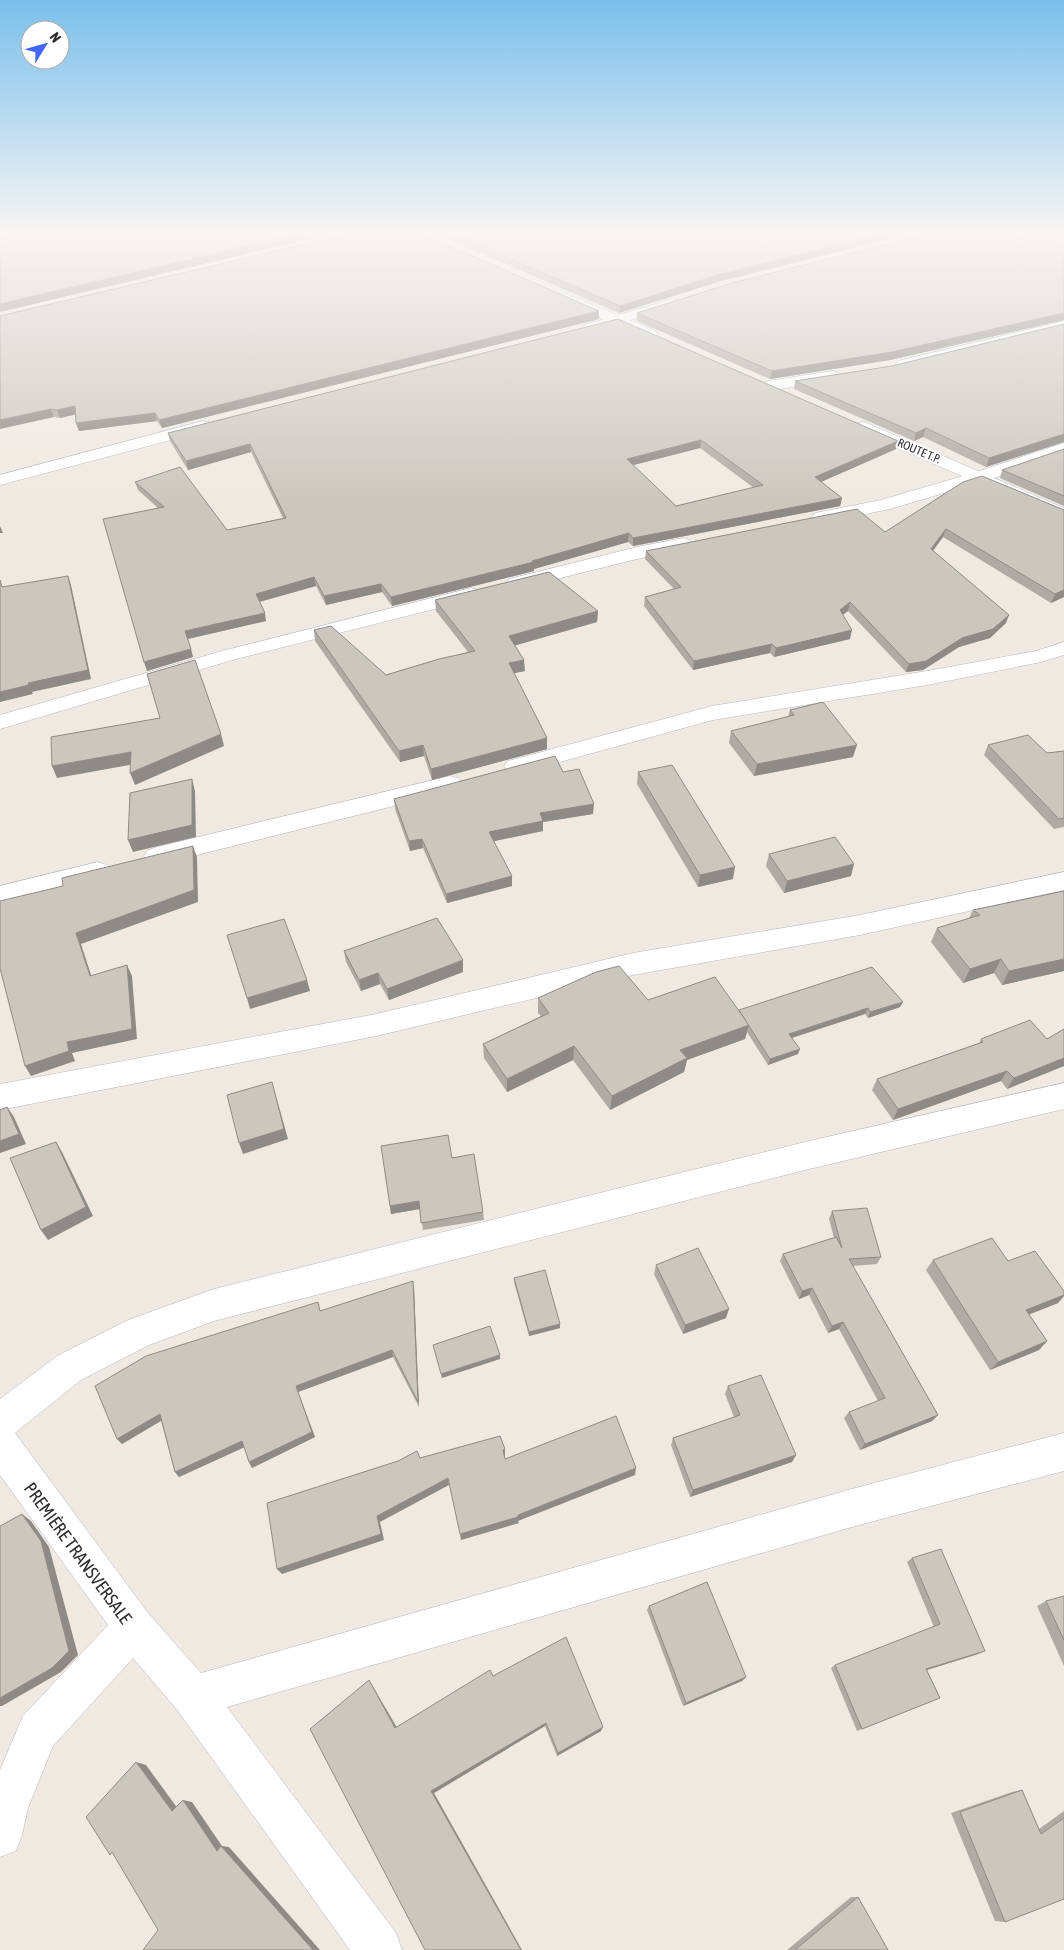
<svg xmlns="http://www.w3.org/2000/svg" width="1064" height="1950" font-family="'Asap Condensed',sans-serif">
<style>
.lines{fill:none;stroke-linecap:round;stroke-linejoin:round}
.street-casing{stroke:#b4b7c1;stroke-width:1}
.secondary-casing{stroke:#b4b7c1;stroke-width:1}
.street{fill:#fff;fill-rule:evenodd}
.secondary{fill:#fff;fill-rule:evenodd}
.wall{fill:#afaba4;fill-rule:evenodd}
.shaded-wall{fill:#8e8b86}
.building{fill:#cbc7bf;stroke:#8e8b86;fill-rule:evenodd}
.labels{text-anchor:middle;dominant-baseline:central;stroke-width:4;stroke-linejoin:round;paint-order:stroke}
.far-street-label{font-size:12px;fill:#2e2e2e;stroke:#fff}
.near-street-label{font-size:18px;fill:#2e2e2e;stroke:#fff}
</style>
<rect width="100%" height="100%" fill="#efe9e1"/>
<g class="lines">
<g class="street-casing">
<g id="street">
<path d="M673 299 678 300 680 303 678 306 589 332 584 331 582 328 584 325Z"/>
<path d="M1064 321V329L903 369 898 367 895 364 898 361Z"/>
<path d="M833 371 838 373 841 376 838 379 768 391 762 389 760 386 762 383 768 381Z"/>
<path d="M203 421 209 422 211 426 209 430 0 485V475Z"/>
<path d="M1064 443V454L985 481 890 509 821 523 815 521 812 517 815 513 881 500 973 473Z"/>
<path d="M683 538 690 540 692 544 690 548 637 559 516 589 509 587 506 583 509 579 637 547Z"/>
<path d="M471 588 478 590 481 594 478 598 236 659 0 729V715L222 651Z"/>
<path d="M1064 642V655L1041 662 927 685 713 720 516 774 508 771 504 766 508 761 712 706 927 671 1036 651Z"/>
<path d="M450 776 458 778 462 784 458 790 157 865 148 862 144 856 148 850 157 847Z"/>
<path d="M98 862 107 865 111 871 107 877 0 904V886Z"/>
<path d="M1064 872V890L860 935 633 975 376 1036 0 1110V1084L376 1014 633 953 860 915Z"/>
<path d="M1064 1083V1109L809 1169 214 1321 149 1345 81 1380 15 1433 148 1613 201 1673 859 1487 1064 1433V1471L859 1525 227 1707 396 1933 402 1950H350L178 1711 133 1658 53 1746 28 1808 22 1835 16 1851 0 1857V1770L23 1716 108 1625 0 1475V1399L57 1356 128 1320 214 1289 809 1141Z"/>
</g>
</g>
<g class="secondary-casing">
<g id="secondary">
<path d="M564 293 656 331 658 334 656 337H646L559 300 557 297Z"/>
<path d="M864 422 1064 508V520L858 431 856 427 858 423Z"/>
</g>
</g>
<use href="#street" class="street"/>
<use href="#secondary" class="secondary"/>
</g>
<g class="wall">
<path d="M432 232H917L721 281 619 313Z"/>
<path d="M1064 232V320L890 360 770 379 637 321V313Z"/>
<path d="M599 311V319L162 428 157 421 79 431 76 423V414L60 418 54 417 0 316Z"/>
<path d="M1064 324 986 467 923 437 914 441 794 389 795 381 892 366Z"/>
<path d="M168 433 898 441 896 449 821 482 842 498 840 506 633 546 628 542 534 569V571L392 606 382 592 326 605 316 586 260 602 266 621 188 639 193 657 147 671 158 508 138 490 135 482 227 530 283 518 251 452 188 470 170 441ZM700 448 754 488 676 506 633 465Z"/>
<path d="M1064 449V506L1000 478 1002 470Z"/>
<path d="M1064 510V597L1051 603 943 537 933 551 1006 623 990 638 959 647 923 670 906 672 848 611 843 615 850 639 774 657 770 653 693 670 644 606 645 597 674 589 645 559 646 551 885 532Z"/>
<path d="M435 600 598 611 597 622 515 645 525 671 514 673 547 738V749L432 780 424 756 400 762 315 641 314 630 386 675 468 652 436 611Z"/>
<path d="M790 710 853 757 754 776 729 743 731 731 788 717Z"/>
<path d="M988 745 1047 753 1064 751V827L1054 829 984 755Z"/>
<path d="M563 772 593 814 543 822V831L494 841 512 886 447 903 423 848 410 851 395 809 394 799Z"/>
<path d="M638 772 733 879 698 887 637 784Z"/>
<path d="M769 854 851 876 784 893 766 866Z"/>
<path d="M1064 891V971L1002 985 994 973 963 983 931 942 937 928 969 918 973 910Z"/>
<path d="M344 951 463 972 389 1000 380 984 361 991 346 962Z"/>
<path d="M538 998 648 1000 739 1011 900 1007 868 1018 865 1014 792 1038 798 1054 768 1065 747 1032 745 1039 687 1060 684 1072 610 1110 573 1060 507 1092 484 1058 483 1044 541 1016 538 1013Z"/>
<path d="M1064 1029V1066L1007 1089 1001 1081 893 1120 872 1090 877 1079 979 1043 981 1039H1047Z"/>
<path d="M452 1158 483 1212 484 1220 423 1230 420 1209 391 1214 390 1206Z"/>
<path d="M832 1211 881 1257 877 1264 853 1266 938 1415 932 1421 860 1450 844 1418 849 1412 878 1401 839 1329 828 1333 809 1295 799 1299 780 1261 783 1254 834 1238 829 1219Z"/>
<path d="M933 1260 1008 1261 1064 1291V1296L1058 1303 1029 1314 1047 1341 1039 1350 990 1370 926 1270Z"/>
<path d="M656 1265 726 1318 683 1334 654 1274Z"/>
<path d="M514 1278 560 1324V1328L529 1336 514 1282Z"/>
<path d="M414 1288 419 1407 393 1357 298 1392 315 1437 252 1468 249 1462 244 1447 179 1477 175 1472 161 1421 122 1444 117 1439 321 1311Z"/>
<path d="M728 1386 796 1455 792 1462 690 1497 671 1445 673 1438 734 1417 725 1394Z"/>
<path d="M912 1558 978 1654 927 1670 940 1698 857 1731 831 1668 835 1665 934 1627 907 1562Z"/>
<path d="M1064 1596V1666L1037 1606 1046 1601Z"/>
<path d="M649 1606 746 1677 742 1681 683 1706 647 1610Z"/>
<path d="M493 1676 601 1731 557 1756 545 1726 434 1793 369 1680 372 1685 396 1727Z"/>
<path d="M1022 1790 1039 1829 1064 1811V1899L1005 1922 995 1921 951 1813 1012 1792Z"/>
<path d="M851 1897H858L888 1950H787Z"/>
</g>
<g class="shaded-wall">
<path d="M307 232H339L0 312V304Z"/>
<path d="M890 232H917L721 281 619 313 620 306 721 274Z"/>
<path d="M599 311V319L162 428 159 420Z"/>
<path d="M1064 313V320L890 360 770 379 772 371Z"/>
<path d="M75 406 78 414 60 418 57 410Z"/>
<path d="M51 409 54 417 0 429V420Z"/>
<path d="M155 413 157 421 79 431 76 423Z"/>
<path d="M926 428 923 437 914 441 916 433Z"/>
<path d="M1064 434V442L986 467 989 458Z"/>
<path d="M701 440 700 448 626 467 627 459Z"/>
<path d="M898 441 896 449 814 485 815 477Z"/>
<path d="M250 444 251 452 188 470 186 461Z"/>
<path d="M842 498 840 506 633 546V538Z"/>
<path d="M0 526 3 533H0Z"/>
<path d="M946 529 943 537 928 557 931 549Z"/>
<path d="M629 533 628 542 534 569V571L392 606 391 597 532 561Z"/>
<path d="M68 576 71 585 91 679 32 692 33 694 0 702V692L28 683Z"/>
<path d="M314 577 316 586 258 602 256 594Z"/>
<path d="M381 584 382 592 326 605 324 596Z"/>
<path d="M1064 590V597L1051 603 1055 594Z"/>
<path d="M850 602 848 611 838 618 840 610Z"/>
<path d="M598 611 597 622 510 647 509 636Z"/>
<path d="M265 613 266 621 187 639 185 631Z"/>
<path d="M1009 615 1006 623 990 638 959 647 923 670 906 672 909 664Z"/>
<path d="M852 630 850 639 774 657 776 648Z"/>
<path d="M772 644 770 653 693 670 694 661Z"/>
<path d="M191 649 193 657 147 671 144 662Z"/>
<path d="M524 660 525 671 510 674 509 663Z"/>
<path d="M221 734 224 746 135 785 130 773Z"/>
<path d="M547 738V749L432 780 431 769Z"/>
<path d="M423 745 424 756 400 762 399 751Z"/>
<path d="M857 745 853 757 754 776 757 764Z"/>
<path d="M131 752 135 764 57 778 52 766Z"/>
<path d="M192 779 195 791 196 837 133 852 128 840Z"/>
<path d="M594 804 593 814 543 822V831L490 842 489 832 540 813Z"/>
<path d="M422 839 423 848 410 851 409 841Z"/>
<path d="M193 846 197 857 198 902 81 944 95 987 90 976 76 933Z"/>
<path d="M854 864 851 876 784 893 787 881Z"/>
<path d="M735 867 733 879 698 887 700 875Z"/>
<path d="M512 876V886L447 903 446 894Z"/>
<path d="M1001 959 994 973 963 983 970 969Z"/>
<path d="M1064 959V971L1002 985 1009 971Z"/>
<path d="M463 960V972L389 1000 387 989Z"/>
<path d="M127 965 132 976 137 1039 72 1053 75 1061 31 1076 25 1066 67 1042Z"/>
<path d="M378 973 380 984 361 991 359 980Z"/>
<path d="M307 980 310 991 250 1009 247 998Z"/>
<path d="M903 1002 900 1007 868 1018 870 1012Z"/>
<path d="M868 1008 865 1014 788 1039 789 1034Z"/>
<path d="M749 1025 745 1039 687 1060 684 1072 610 1110 612 1096 680 1050Z"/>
<path d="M574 1046 573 1060 507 1092V1079Z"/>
<path d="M800 1049 798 1054 768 1065 770 1059Z"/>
<path d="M1064 1058V1066L1007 1089 1014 1078Z"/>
<path d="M1007 1071 1001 1081 893 1120 898 1109Z"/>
<path d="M272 1082 288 1139 243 1154 239 1143Z"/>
<path d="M7 1107 14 1117 26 1144 0 1153V1141Z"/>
<path d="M56 1142 62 1152 93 1216 48 1240 41 1230Z"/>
<path d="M419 1201 420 1209 391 1214 390 1206Z"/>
<path d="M413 1281 414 1288 419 1407 418 1402Z"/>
<path d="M812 1288 809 1295 799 1299 802 1291Z"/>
<path d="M1064 1295V1296L1058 1303 1018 1319 1026 1310Z"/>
<path d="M729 1309 726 1318 683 1334 685 1325Z"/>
<path d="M843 1322 839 1329 828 1333 832 1326Z"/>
<path d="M560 1324V1328L529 1336V1332Z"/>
<path d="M1047 1341 1039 1350 990 1370 998 1362Z"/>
<path d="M392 1350 393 1357 298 1392 315 1437 252 1468 249 1462 296 1386Z"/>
<path d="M500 1355V1359L442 1378 441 1374Z"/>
<path d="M160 1414 164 1419 122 1444 117 1439Z"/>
<path d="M938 1415 932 1421 860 1450 865 1444Z"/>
<path d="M242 1441 245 1447 179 1477 175 1472Z"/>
<path d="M505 1449V1456L503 1457V1450Z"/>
<path d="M796 1455 792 1462 690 1497 693 1490Z"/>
<path d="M636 1468 635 1475 518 1521 519 1523 461 1540 460 1534 518 1515Z"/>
<path d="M448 1478 449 1485 380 1522 384 1540 282 1574 277 1569Z"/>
<path d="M22 1514 31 1521 49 1547 78 1655 61 1672 2 1706H0V1698Z"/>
<path d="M985 1651 978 1654 920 1672 926 1669Z"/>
<path d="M746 1677 742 1681 683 1706 686 1703Z"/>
<path d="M369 1680 372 1685 399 1731 395 1728Z"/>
<path d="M546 1723 545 1726 434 1793 522 1950H521L431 1791Z"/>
<path d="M603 1727 601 1731 557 1756 558 1753Z"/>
<path d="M136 1762 146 1765 181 1813 172 1811Z"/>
<path d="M183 1800 192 1802 222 1846 229 1847 320 1950H313L217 1851Z"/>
</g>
<g class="building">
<path d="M0 232H307L0 304Z"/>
<path d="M356 232H417L599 311 159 420 155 413 76 423 75 406 57 410 51 409 0 420V316Z"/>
<path d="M448 232H890L721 274 620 306Z"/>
<path d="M936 232H1064V313L892 352 772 371 637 313 732 283Z"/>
<path d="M618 319 898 441 815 477 842 498 633 538 629 533 532 561 534 562 391 597 381 584 324 596 314 577 256 594 265 613 185 631 191 649 144 662 103 519 164 507 135 482 180 467 227 530 286 518 250 444 186 461 168 433ZM701 440 763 485 676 506 627 459Z"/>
<path d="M1064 324V434L989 458 926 428 916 433 795 381 892 366Z"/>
<path d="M1064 449V496L1002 470Z"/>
<path d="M982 476 1064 510V590L1055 594 946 529 931 549 1009 615 993 629 962 638 926 661 909 664 850 602 840 610 852 630 776 648 772 644 694 661 645 597 681 587 646 551 857 509 885 532 963 482Z"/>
<path d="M549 572 598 611 509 636 524 660 509 663 547 738 431 769 423 745 399 751 314 630 331 626 386 675 439 659 475 651 435 600Z"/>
<path d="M68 576 88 670 28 683 29 685 0 692V580L2 587Z"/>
<path d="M195 660 221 734 130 773 131 752 52 766 51 737 160 718 147 674Z"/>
<path d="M823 702 857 745 757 764 731 731 794 715 790 710Z"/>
<path d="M1028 735 1047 753 1064 751V818L1059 819 988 745Z"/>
<path d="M555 756 563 772 579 769 594 804 540 813 543 821 489 832 512 876 446 894 422 839 409 841 394 799Z"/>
<path d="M672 765 735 867 700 875 638 772Z"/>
<path d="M192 779V825L128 840 130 793Z"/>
<path d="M835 837 854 864 787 881 769 854Z"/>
<path d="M193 846 194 890 76 933 90 976 127 965 132 1029 67 1042 69 1051 25 1066 0 968V901L63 886 62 878Z"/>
<path d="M1064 891V959L1009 971 1001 959 970 969 937 928 980 915 973 910Z"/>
<path d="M437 918 463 960 387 989 378 973 359 980 344 951Z"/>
<path d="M284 919 307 980 247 998 227 935Z"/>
<path d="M619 966 648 1000 715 977 749 1025 680 1050 687 1058 612 1096 574 1046 507 1079 483 1044 549 1013 538 998 596 972Z"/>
<path d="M872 967 903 1002 870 1012 868 1008 789 1034 800 1049 770 1059 739 1010Z"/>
<path d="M1030 1020 1047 1039 1064 1029V1058L1014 1078 1007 1071 898 1109 877 1079 983 1042 981 1039Z"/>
<path d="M272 1082 284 1129 239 1143 227 1095Z"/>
<path d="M7 1107 19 1134 0 1141V1110Z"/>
<path d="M448 1135 452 1158 474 1154 483 1212 421 1223 419 1201 390 1206 381 1146Z"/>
<path d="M56 1142 86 1207 41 1230 10 1158Z"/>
<path d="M867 1208 881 1257 849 1259 938 1415 865 1444 849 1412 885 1398 843 1322 832 1326 812 1288 802 1291 783 1254 836 1237 842 1248 832 1211Z"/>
<path d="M992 1238 1008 1261 1035 1251 1064 1291V1295L1026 1310 1047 1341 998 1362 933 1260Z"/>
<path d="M698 1248 729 1309 685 1325 656 1265Z"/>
<path d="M545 1270 560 1324 529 1332 514 1278Z"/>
<path d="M413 1281 418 1402 392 1350 296 1386 312 1432 249 1462 242 1441 175 1472 160 1414 117 1439 95 1386 146 1356 318 1302 320 1311Z"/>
<path d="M490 1326 500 1355 441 1374 433 1345Z"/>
<path d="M761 1375 796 1455 693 1490 673 1438 740 1415 728 1386Z"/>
<path d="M616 1416 636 1468 518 1515V1517L460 1534 448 1478 377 1516 381 1534 277 1569 267 1503 398 1461 417 1451 420 1458 500 1436 505 1449 503 1450 505 1459Z"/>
<path d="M22 1514 41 1541 69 1651 52 1668 0 1698V1526Z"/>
<path d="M941 1549 985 1651 926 1669 940 1698 862 1729 835 1665 940 1624 912 1558Z"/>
<path d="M707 1582 746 1677 686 1703 649 1606Z"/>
<path d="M1064 1596V1640L1046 1601Z"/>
<path d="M566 1637 603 1727 558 1753 546 1723 431 1791 521 1950H425L310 1729 369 1680 395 1728 490 1670 493 1676Z"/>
<path d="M136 1762 172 1811 183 1800 217 1851 221 1846 313 1950H143L158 1930 112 1852 110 1855 86 1817Z"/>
<path d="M1022 1790 1041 1834 1064 1818V1899L1005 1922 960 1812Z"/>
<path d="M858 1897 888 1950H795Z"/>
</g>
<linearGradient id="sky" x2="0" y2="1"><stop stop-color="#7abfeb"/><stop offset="0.46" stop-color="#f8f5f2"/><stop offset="1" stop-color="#f8f5f2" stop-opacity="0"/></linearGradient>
<rect width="1064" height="505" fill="url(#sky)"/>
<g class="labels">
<g class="far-street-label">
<text transform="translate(919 451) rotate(23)">ROUTE T.P.</text>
</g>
<g class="near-street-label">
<text transform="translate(78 1553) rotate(54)">PREMIÈRE TRANSVERSALE</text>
</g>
</g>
<g transform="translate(45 45) rotate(53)"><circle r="24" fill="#ffffff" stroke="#ababab"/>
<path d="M0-4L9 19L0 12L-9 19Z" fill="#4264fb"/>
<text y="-8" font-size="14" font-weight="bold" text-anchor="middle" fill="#2e2e2e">N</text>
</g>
</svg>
